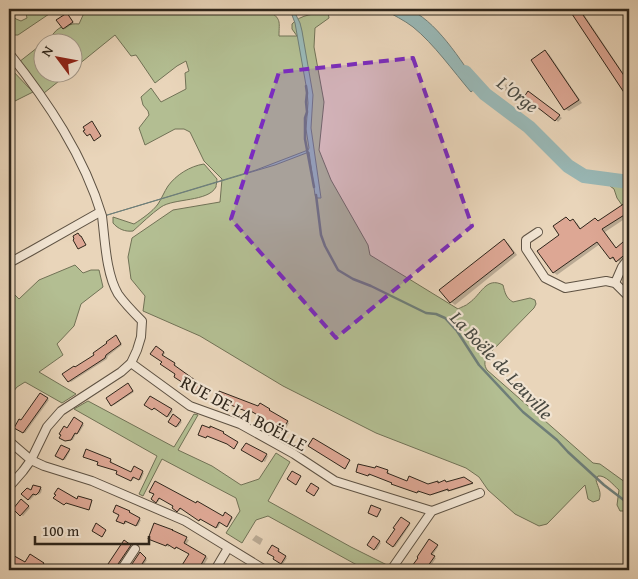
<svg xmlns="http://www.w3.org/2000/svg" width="638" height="579" font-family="'Gentium Book Plus',serif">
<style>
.green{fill:#b3be92;stroke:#717256}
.water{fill:#99b8b6;stroke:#6f7e78}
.shadow{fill:#0003}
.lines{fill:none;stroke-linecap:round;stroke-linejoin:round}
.stream{stroke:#6f7e78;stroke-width:2.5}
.river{stroke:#99b8b6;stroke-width:14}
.building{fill:#dda794;stroke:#2f261b}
.minor-casing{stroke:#5e5243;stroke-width:10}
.minor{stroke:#f1e4d2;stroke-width:8}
.marked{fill:#7b2cbf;fill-opacity:0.2;stroke:#7b2cbf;stroke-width:4;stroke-dasharray:10 6;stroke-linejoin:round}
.labels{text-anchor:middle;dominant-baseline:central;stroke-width:4.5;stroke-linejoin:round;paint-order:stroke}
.street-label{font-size:18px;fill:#2f261b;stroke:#f1e4d2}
.water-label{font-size:19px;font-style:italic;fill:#4a4a42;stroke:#f1e4d2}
</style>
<rect width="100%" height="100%" fill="#e9d5ba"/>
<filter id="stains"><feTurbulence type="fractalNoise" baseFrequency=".004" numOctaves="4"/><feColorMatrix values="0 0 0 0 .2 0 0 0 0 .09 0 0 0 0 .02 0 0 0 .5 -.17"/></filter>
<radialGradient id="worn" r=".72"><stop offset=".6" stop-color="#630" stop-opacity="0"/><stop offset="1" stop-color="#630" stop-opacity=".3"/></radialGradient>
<g class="green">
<path d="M25 9H55V10L18 35H9V12L16 19 21 21 27 18Z"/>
<path d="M76 9H267C282 20 279 20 279 36H297L292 29V24C301 14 315 14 328 12L329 18 315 28 314 47 324 102 319 150 331 180 368 245 370 255 458 309C461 307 466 306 469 303 481 295 486 276 503 285 505 293 506 298 513 302L530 298 535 300 536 304 534 308 488 355C484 361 484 365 487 370L593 463 600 464 629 485V506L625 511H620L617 505 619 490C613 485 606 475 598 476L596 480C598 488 602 492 599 500L593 502 588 499 585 485 547 524 539 526 515 514 488 490 479 477 466 468 376 433 283 386 200 336 143 311 145 296 131 279 128 257 132 238 173 210 220 202 222 179 204 161 190 132 184 129H175L145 145 139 128 149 115 148 111 143 105 141 97 151 88 161 102 186 89 185 73 189 71 186 61 177 66 155 83 136 55 131 56 115 35 73 69 72 42H45C49 39 51 36 54 33 59 26 71 23 79 24L84 13 78 12Z"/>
<path d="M42 44V72L69 73 44 93 19 62Z"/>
<path d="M9 67 33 92 9 104Z"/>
<path d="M204 164 217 179C217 180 216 186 216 187 208 202 174 198 161 207 151 214 142 223 133 231 125 232 118 229 113 223V217L134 224C143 218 152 212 158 204 162 198 164 192 168 186 176 175 190 166 204 164Z"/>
<path d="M615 181 619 185 627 189 629 187V215L617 198 614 189 610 186 611 182Z"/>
<path d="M75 265 83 273 91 270H99L103 287 81 304 74 326 57 344 63 355 39 372 76 394 62 403 25 382 17 387 9 397V293L15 295 19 299 39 280Z"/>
<path d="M88 401 174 447 194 414 198 415 178 450 212 466 241 485 259 479 276 453 290 462 268 501 351 547 389 566 385 570H366L268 516 256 520 242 543 226 533 240 511 236 498 162 459 143 496 139 494 157 456 74 409Z"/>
</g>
<g class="water">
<path d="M286 9H293L300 23 302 31 313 95 311 128 321 198H317L315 195 309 152 275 165 104 216 256 170 308 150 309 148 306 129 308 103 307 91 295 23 292 15Z"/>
<path d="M383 9C390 9 399 7 407 9 434 17 463 63 478 86L471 92C453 71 434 44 413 27 404 20 393 15 383 9Z"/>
</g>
<g class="shadow">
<path d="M576 9 581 10 629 82V97L572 11Z"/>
<path d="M68 15 74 23 65 29 64 28Z"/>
<path d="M545 52 549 54 582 103 569 111 565 109Z"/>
<path d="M506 84 511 88 507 92 503 88Z"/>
<path d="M531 94 562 118 558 122 556 120Z"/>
<path d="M625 205 629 208V216L605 232 617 249 623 244 627 246 629 250V257L621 263 616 259 615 261 611 258 600 244 557 275 553 272 561 235 566 218 571 222 573 221 577 223 581 229 595 219 599 222Z"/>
<path d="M504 241 508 243 517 255 455 305 451 302 441 291Z"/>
<path d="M117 338 122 345 108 356 107 359 71 382 69 381 64 374 76 368Z"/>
<path d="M156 347 165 353 163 356 176 365 174 367 203 387 199 392 175 376 177 374 163 362Z"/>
<path d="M128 384 134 392 114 405H112Z"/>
<path d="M40 394 49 400 25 433 16 428Z"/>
<path d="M151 397 173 411 169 417 156 408 154 410 146 404Z"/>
<path d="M218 399 259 408 261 405 271 411 270 412 289 423 285 430 251 410 250 412Z"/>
<path d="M173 416 182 422 178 427 170 421Z"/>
<path d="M74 419 84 425 79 433 77 432 73 440 68 441 61 437 68 430Z"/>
<path d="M247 444 268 456 265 462 243 450Z"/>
<path d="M62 446 70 451 65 460 57 455Z"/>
<path d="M86 450 112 461 111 464 132 474 134 468 144 473 141 480 135 477 133 480 118 473 119 471 100 462Z"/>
<path d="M377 467 389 472 388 474 408 482 428 485 438 482 440 483H447L464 478 473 484 451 491 449 490 432 495 420 491 419 493 394 484 393 483 371 474 370 476 359 472 376 469Z"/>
<path d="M34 486 42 489 41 493 38 495 36 494 30 500 28 499Z"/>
<path d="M156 494 224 517 226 514 233 518 228 526 221 522 218 528 202 519 201 520 182 508 179 511 173 508 175 505 161 497 158 502 153 499Z"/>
<path d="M23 502 30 508 23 516 14 509Z"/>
<path d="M117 507 130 512 131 513 130 514 141 520 138 526 127 520 126 524 118 520 121 514Z"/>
<path d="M401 519 410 525 395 547 388 541Z"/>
<path d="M174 533 189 540 186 545 208 558 201 570H183L181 569 190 553 179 547 178 549 170 544 169 547 152 540Z"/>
<path d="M256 535 263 539 260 545 252 540Z"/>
<path d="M373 538 381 543 377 550 369 544Z"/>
<path d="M124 541 132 547 118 568V570H106Z"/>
<path d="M430 541 438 547 432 556 436 558 428 570H415Z"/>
<path d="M273 546 280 551 279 553 287 558 283 564 275 559Z"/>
<path d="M9 554 25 564 30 556 45 564 41 570H26L23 569 22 570H20L9 564Z"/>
<path d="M140 554 147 560 140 570H129Z"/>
</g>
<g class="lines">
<g class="stream">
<path d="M306 86 307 93 306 102 307 112 305 118V139L314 187"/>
<path d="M316 195 321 235 325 246 338 270 353 279 371 286 426 313 436 314 445 318 457 331 479 365 523 412 557 440 568 452 604 485 629 504"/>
</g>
<path class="river" d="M465 72 485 94 529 127 568 166 584 176 629 182"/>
</g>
<g class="building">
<path d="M574 9H579L629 83V100L570 11Z"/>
<path d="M67 13 73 22 63 29 56 20Z"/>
<path d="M545 50 579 100 564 110 531 60Z"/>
<path d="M528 91 560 115 555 121 524 97Z"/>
<path d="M92 121 101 136 94 141 90 134 87 136 83 131 85 130 83 127Z"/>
<path d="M625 203 629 212 602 229 616 248 623 242 629 251 616 262 613 257 610 259 597 242 553 273 537 251 559 235 553 226 566 217 570 221 573 219 580 229 595 218 598 221Z"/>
<path d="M78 233 80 236H81L86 245 78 249 73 240 74 239 73 236Z"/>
<path d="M504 239 514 253 450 303 439 290Z"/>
<path d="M116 335 121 344 106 355 105 358 68 382 62 374 74 366 75 367 94 355 93 353 107 343 106 342Z"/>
<path d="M156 346 164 352 162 355 175 363 174 365 202 385 197 392 174 377 175 374 160 364 162 362 150 354Z"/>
<path d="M128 383 133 391 111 406 106 398Z"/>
<path d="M219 391 258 406 260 403 270 409 269 410 288 421 282 430 260 419 261 417 249 410 248 412 216 399Z"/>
<path d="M40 393 48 398 23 433 14 428 19 419 21 420Z"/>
<path d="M150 396 172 409 167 417 154 408 152 410 144 405Z"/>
<path d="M173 414 181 420 176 427 168 422Z"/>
<path d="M74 417 83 423 77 434 75 433 71 440 65 441 59 438 61 435 59 434 64 426 67 428Z"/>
<path d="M202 425 210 428V426L224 432 223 433 238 442 234 449 227 444 207 436 206 438 198 435Z"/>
<path d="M313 438 350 460 345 469 308 446Z"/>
<path d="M246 443 267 454 262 462 241 450Z"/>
<path d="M61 445 70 449 63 460 55 456Z"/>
<path d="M86 449 111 459 110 462 131 472 134 466 143 471 139 480 133 477 131 481 116 474 117 471 97 465 98 462 83 457Z"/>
<path d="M358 464 375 468 376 466 388 470 387 473 407 481 409 476 428 484 438 481V483L445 480 446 482 464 477 473 483 448 491V489L430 495 418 491 417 493 391 484 392 483 369 474 368 476 356 472Z"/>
<path d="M292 471 301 476 296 485 287 479Z"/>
<path d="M155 481 196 503 197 501 223 516 225 512 232 517 227 527 219 522 216 528 200 519 199 521 180 508 177 512 176 511 172 508 173 506 159 498 156 503 151 499 154 494 149 492Z"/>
<path d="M311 483 319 488 314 496 306 491Z"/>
<path d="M33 485 41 487 39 492 36 495 33 494 28 500 21 494 27 488 31 490Z"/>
<path d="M58 488 77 499 78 496 92 500 89 510 66 503 64 505 53 498 56 495 54 494Z"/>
<path d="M21 499 29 506 20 516 13 509Z"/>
<path d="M116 505 130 511 129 512 140 518 136 526 125 521 124 524 116 521 119 515 113 512Z"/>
<path d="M371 505 381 509 377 517 368 513Z"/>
<path d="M401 517 410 523 393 547 386 542 395 529 393 528Z"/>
<path d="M96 523 106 530 102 537 92 531Z"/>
<path d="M154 523 173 530H172L187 537 184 543 206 556 198 570H179L189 554 176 547 175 549 167 544 166 546 148 539Z"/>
<path d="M373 536 380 541 374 550 367 545Z"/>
<path d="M429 539 438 545 431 554 435 556 425 570H413L414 568 412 566 418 558 417 557Z"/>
<path d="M124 540 131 545 116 567 115 570H104Z"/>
<path d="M272 545 279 549 278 551 286 556 281 564 273 559 274 557 267 553Z"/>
<path d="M140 552 146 558 138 570H128Z"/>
<path d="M9 553 25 562 30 554 44 563 39 570H17L9 565Z"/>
</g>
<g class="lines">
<g class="minor-casing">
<g id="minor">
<path d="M9 53C48 102 84 156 102 216 105 240 106 274 118 294 125 304 133 312 142 321L141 337 137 350 131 363 121 372 61 411 47 427 31 460 23 471 9 487"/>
<path d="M538 232 526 240V249L545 278 565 288 606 281 615 283 629 297"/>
<path d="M9 263 31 251 100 212"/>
<path d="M615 283 622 267 629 258"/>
<path d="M131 363 190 406 240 424 294 454 335 481 432 511"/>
<path d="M9 441 31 460 44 466 92 481 185 521 265 570"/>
<path d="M121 570 135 549"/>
<path d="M215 570 228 548"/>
<path d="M391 570 432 511 480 493"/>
</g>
</g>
<use href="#minor" class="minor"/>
</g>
<path class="marked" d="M413 58 472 226 336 338 231 219 279 72Z"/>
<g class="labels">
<g class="street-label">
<text transform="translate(244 413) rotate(28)">RUE DE LA BOËLLE</text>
</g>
<g class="water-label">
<text transform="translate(518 94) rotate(38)">L'Orge</text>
<text transform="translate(502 365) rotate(47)">La Boële de Leuville</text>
</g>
</g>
<rect width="638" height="579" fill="none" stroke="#e9d5ba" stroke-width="30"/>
<rect x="10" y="10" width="618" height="559" fill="none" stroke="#2f261b" stroke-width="2.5"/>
<rect x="15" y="15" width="608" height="549" fill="none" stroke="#2f261b"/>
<g transform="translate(58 58) rotate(302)"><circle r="24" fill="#f1e4d2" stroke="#a39889"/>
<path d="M0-4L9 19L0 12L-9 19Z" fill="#8f2418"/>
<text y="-8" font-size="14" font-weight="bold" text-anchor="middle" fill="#2f261b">N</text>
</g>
<path d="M35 536v8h114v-8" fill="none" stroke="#2f261b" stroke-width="2.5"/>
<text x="42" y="536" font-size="15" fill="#2f261b" stroke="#f1e4d2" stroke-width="4" paint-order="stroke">100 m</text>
<rect width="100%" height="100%" filter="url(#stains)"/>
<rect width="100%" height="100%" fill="url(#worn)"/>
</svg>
